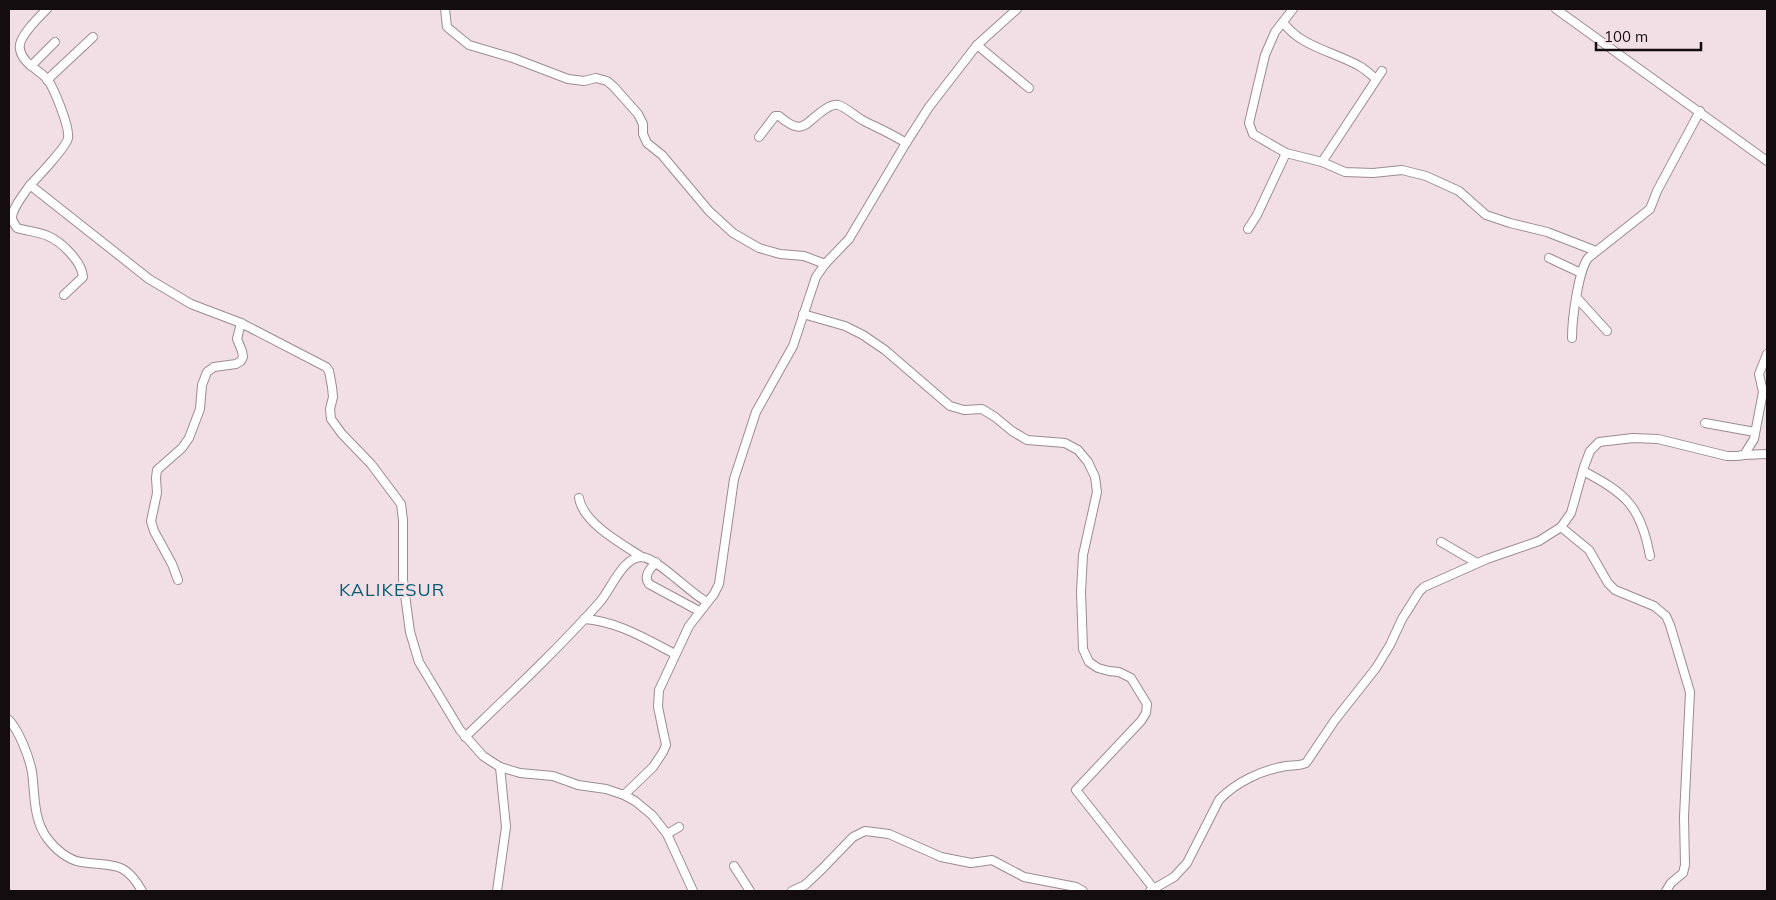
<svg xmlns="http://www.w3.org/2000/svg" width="1776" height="900" font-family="Mulish,sans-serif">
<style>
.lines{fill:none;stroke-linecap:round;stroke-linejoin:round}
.street-casing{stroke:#9b8b90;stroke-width:10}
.street{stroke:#fff;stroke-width:8}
.labels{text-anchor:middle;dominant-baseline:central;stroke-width:4;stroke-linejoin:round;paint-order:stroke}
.quarter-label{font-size:18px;letter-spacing:1px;fill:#035a71;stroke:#f2dfe5}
</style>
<rect width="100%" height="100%" fill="#f2dfe5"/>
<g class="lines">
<g class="street-casing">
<g id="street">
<path d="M47 9C39 17 17 38 20 49 22 64 40 70 48 80 54 89 70 127 68 138 67 146 37 178 30 185L149 279 191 304 241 323 326 367 329 371 332 387 333 397 330 409 331 419 342 434 371 464 401 504 403 520V580L410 632 419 662 460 730 483 756 500 767 520 773 553 776 578 785 606 789 624 795 635 801 652 815 667 834 693 891"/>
<path d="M445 9 447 27 469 45 513 58 568 79 584 81 596 78 607 81 614 87 638 114 643 124V134L647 143 662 155 709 211 733 233 759 248 780 254 804 256 825 264"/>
<path d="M1293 9 1275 32 1265 55 1249 123 1253 134 1286 153 1322 162 1345 172 1373 173 1402 170 1426 176 1459 191 1486 215 1510 223 1547 232 1596 251"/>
<path d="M1556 9 1767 161"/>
<path d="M1283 22C1300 47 1336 52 1361 67 1366 70 1371 75 1376 79"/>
<path d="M977 45 1029 88"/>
<path d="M31 66 55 42"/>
<path d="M47 80 93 37"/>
<path d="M759 137 775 116H779C805 138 804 122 827 108 831 106 833 104 838 105 846 107 856 117 864 121 878 128 892 134 906 143"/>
<path d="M1322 162 1382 71"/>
<path d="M30 185C24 194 13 207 12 217 12 221 15 225 17 228 27 231 39 232 48 236 62 242 82 262 83 277L64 295"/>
<path d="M1248 229 1257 215 1286 153"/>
<path d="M1549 258 1581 273"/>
<path d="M1577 298 1607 331"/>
<path d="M803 314 845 326 863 335 885 350 950 406 964 410 982 409 995 417 1012 431 1027 440 1065 443 1078 450 1088 462 1095 477 1097 492 1083 555 1081 592 1083 649 1089 662 1098 668 1109 671 1119 672 1131 678 1147 704 1146 713 1141 721 1076 790 1154 889"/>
<path d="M1572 338C1572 320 1578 272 1588 258L1650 209 1657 191 1700 111"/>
<path d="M1705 423 1755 432"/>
<path d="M1744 455 1767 454"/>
<path d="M1583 471C1626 493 1641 507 1650 556"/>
<path d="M579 498C583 523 622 544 642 557"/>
<path d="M1561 527 1589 550 1608 583 1615 590 1654 606 1666 616 1670 625 1690 692 1684 817 1685 865 1683 873 1671 883 1666 891"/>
<path d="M1441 542 1477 563"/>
<path d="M656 562C650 569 643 576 649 584L699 611"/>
<path d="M178 580 172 564 154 531 151 521 157 493 156 478 157 470 182 448 189 438 200 409 202 385 207 372 214 367 236 364 241 361 243 357 242 351 237 339 241 323"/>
<path d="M584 619C617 621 646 639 675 654"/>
<path d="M9 720C19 731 29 756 32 772 35 794 33 819 47 838 55 849 68 860 81 862 112 867 124 859 142 891"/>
<path d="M465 737C511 693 557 650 599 603 611 590 622 557 642 557 657 558 690 593 707 602"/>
<path d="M624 795 653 767 663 752 666 745 658 707 659 690 689 626 714 594 719 584 734 479 756 412 793 346 816 277 825 264 849 239 906 143 929 107 977 45 1017 9"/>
<path d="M667 834 679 827"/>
<path d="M734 866 750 891"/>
<path d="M497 891 506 827 500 767"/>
<path d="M792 891 805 885 821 870 853 837 865 831 889 834 941 857 971 863 992 860 1024 877 1076 887 1083 891"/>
<path d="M1150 891 1174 877 1187 863 1219 800C1236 782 1262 770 1286 766 1293 765 1300 766 1306 763L1335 720 1376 668 1390 645 1402 619 1419 592 1424 587 1487 559 1539 541 1561 527 1571 513 1584 467 1590 451 1599 442 1633 438 1658 439 1727 456H1737L1744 455 1754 439 1763 392 1759 374 1767 354"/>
</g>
</g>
<use href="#street" class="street"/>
</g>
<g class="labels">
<g class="quarter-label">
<text x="392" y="589">KALIKESUR</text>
</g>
</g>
<rect width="1776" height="900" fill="none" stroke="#130d0f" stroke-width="20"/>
<path d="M1596 42v8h105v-8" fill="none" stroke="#130d0f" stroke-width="2.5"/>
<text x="1604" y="42" font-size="15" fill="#130d0f" stroke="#f2dfe5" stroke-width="4" paint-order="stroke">100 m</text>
</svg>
